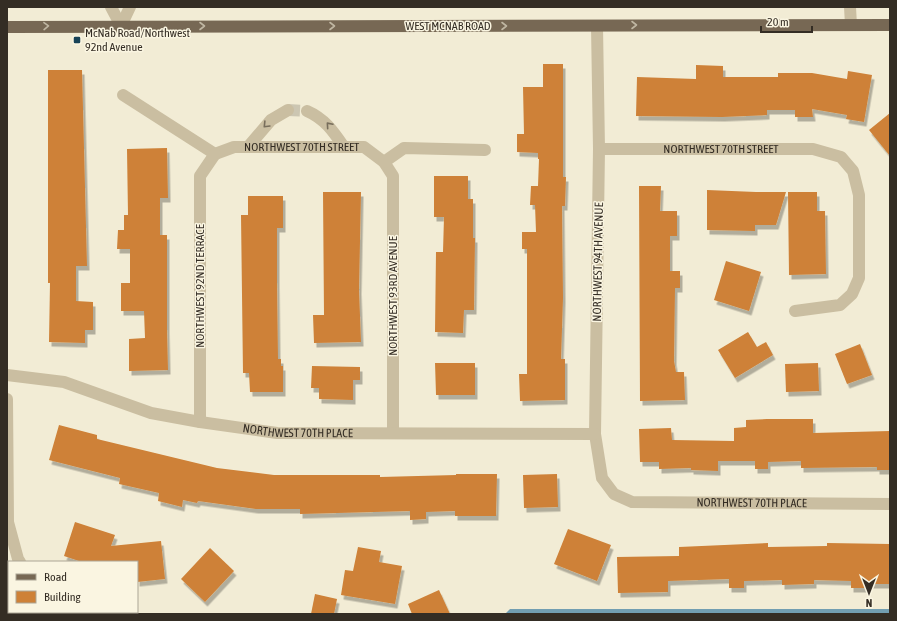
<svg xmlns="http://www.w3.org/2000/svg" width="897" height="621" font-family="'Asap Condensed',sans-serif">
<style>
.water{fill:#729eb1}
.building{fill:#ce8137;filter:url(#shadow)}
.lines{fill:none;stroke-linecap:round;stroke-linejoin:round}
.minor-tunnel{stroke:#ccc6b2;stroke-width:12;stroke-dasharray:12 6;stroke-linecap:butt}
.minor{stroke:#cabea1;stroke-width:12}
.major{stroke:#776854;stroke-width:12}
.oneway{stroke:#bfb6a2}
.oneway2{stroke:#786e5c}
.poi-dot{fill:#184357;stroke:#faf5e1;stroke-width:1.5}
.labels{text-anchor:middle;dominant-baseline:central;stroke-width:3;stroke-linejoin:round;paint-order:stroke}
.street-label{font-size:12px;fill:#342d24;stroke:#faf5e1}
.poi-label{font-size:12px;fill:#342d24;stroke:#faf5e1;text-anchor:start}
</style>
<defs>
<filter id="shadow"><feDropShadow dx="2.5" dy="4.5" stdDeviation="0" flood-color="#0004"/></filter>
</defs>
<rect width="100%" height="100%" fill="#f2ecd5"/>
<path class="water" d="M510 609H890V614H505Z"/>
<g class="building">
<path d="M543 64H563V177H566L565 206H562L563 298 561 359H565V400L520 401 519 374H527V249H522V232H536L535 205H530L531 186H538L539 159H538V153L517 152V134H524L523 87H543Z"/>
<path d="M696 65 723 66V77H778V73H812L847 79 848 71 872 75 864 122 846 119 847 115 812 109 813 117H795V110H767V115L722 117 636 116 637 77 696 79Z"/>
<path d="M48 70H82L87 266H76V301L93 302V330H85V343L49 342 50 283H48Z"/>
<path d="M890 113V156L869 130Z"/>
<path d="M167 148 168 198H160V235H167V330L168 370 129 371V339L145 338 144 311H121V283H130V249H117L118 230H124V215H128L127 149Z"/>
<path d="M434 176H468V199H473V238H475L474 310H464L463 333 435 332 436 252H443L444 217H434Z"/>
<path d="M639 186H661L660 211H677V236H670V271H680V288H675L674 361 676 372H684L685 400 640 401Z"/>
<path d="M707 190 756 192H786L776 225H755V231L707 230Z"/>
<path d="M323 192H361L359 290 361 342 314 343 313 315H324Z"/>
<path d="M788 192H817V211H825L826 274 789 275Z"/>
<path d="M248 196H283V228H277V283L278 359H281V366H283V392H250L249 373H243L241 215H248Z"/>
<path d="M726 261 761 272 749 311 714 300Z"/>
<path d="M748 332 757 347 766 342 773 355 735 378 718 350Z"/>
<path d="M860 344 872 375 847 384 835 354Z"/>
<path d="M435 363H475V395H436Z"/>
<path d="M818 363 819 391 786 392 785 364Z"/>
<path d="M312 366 360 367V380H353V400L319 399V388H311Z"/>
<path d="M767 419H813V433L890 431V470H877V467L801 468V461L768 462V469H755V461H718V471L691 470V468L659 469V462H640L639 429 671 428 672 440 734 441V428L746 427V420Z"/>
<path d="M59 425 97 435V439L217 468 274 475H380V477L456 475V474H497L496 516H455V511L426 512V519L410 520V511L300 514V509H256L198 501 197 503 183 500 182 507 158 501 159 493 119 484 120 478 49 460Z"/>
<path d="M557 474 558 507 524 508 523 475Z"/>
<path d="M75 522 115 535 111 546 161 541 165 579 137 582V562H82L64 556Z"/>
<path d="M568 529 611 545 597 581 554 564Z"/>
<path d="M768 543V547L827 546V543L890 544V584H867V588H851V581L814 580V584L782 585V580L744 581V588H729V579L668 581V592L618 593 617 557 679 556V547Z"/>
<path d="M358 547 381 551 379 562 402 566 395 604 341 595 345 570 353 571Z"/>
<path d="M210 548 234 571 205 602 181 579Z"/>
<path d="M439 590 450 614H412L408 604Z"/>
<path d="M315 594 337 599 334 614H311Z"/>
</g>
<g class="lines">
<path class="minor-tunnel" d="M288 110 307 111"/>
<g class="minor">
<path d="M111 7 121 26"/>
<path d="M850 7 851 25"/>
<path d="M121 26 130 7"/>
<path id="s1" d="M597 26 599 149 595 434 602 478 614 494 632 502 890 504"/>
<path d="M123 95 215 154"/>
<path d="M307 111C325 119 333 131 344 147"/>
<path d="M248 147 271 120 288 110"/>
<path id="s2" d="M599 149H813L841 157 853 171 859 195V278L852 294 840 305 795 311"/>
<path id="s3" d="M215 154 234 147H364L384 162 393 176V433"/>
<path d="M384 162 404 148 485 150"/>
<path id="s4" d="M7 375 64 382 151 413 200 422 277 433 595 434"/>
<path d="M7 399 8 522 18 559 20 562"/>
<path d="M200 422V176L215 154"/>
<path d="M79 612 82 614"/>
</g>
<path class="major" d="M7 27 890 25"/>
</g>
<defs><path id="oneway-chevron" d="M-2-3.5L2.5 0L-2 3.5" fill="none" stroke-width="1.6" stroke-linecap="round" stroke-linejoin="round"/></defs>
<g class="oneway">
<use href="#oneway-chevron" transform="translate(634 25)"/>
<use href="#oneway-chevron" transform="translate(46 26) rotate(-1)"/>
<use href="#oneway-chevron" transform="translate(202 26)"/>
<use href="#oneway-chevron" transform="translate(332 26)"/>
<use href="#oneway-chevron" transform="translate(504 26)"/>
</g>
<g class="oneway2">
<use href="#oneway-chevron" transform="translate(266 125) rotate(134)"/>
<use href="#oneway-chevron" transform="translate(329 125) rotate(-131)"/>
</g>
<rect class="poi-dot" x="73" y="36" width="8" height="8" rx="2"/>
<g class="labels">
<g class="street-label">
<text x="448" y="26">WEST MCNAB ROAD</text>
<text stroke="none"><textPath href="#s3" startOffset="88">NORTHWEST 70TH STREET</textPath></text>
<text stroke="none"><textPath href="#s2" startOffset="122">NORTHWEST 70TH STREET</textPath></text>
<text transform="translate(598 262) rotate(-89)">NORTHWEST 94TH AVENUE</text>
<text transform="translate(200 286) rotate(-90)">NORTHWEST 92ND TERRACE</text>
<text transform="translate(393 296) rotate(-90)">NORTHWEST 93RD AVENUE</text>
<text stroke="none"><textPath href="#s4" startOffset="298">NORTHWEST 70TH PLACE</textPath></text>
<text stroke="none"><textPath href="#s1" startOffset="612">NORTHWEST 70TH PLACE</textPath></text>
</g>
<g class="poi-label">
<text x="85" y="33">McNab Road/Northwest<tspan x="85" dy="14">92nd Avenue</tspan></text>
</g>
</g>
<rect width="897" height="621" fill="none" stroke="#342d24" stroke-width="16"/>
<rect x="8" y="561" width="130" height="52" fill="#faf5e1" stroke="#aba595"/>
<rect x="16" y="574" width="20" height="6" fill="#776854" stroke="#aba595"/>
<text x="44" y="581" font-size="12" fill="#342d24">Road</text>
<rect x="16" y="591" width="20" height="12" fill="#ce8137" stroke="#aba595"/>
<text x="44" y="601" font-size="12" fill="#342d24">Building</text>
<g transform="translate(869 593) rotate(180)" stroke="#faf5e1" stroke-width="3" paint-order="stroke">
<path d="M0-3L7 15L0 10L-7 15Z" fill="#342d24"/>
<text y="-6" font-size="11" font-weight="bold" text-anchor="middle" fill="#342d24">N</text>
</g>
<path d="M761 26v6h51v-6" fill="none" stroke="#342d24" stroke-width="2"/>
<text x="767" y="26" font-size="12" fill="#342d24" stroke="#faf5e1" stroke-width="3" paint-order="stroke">20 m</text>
</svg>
